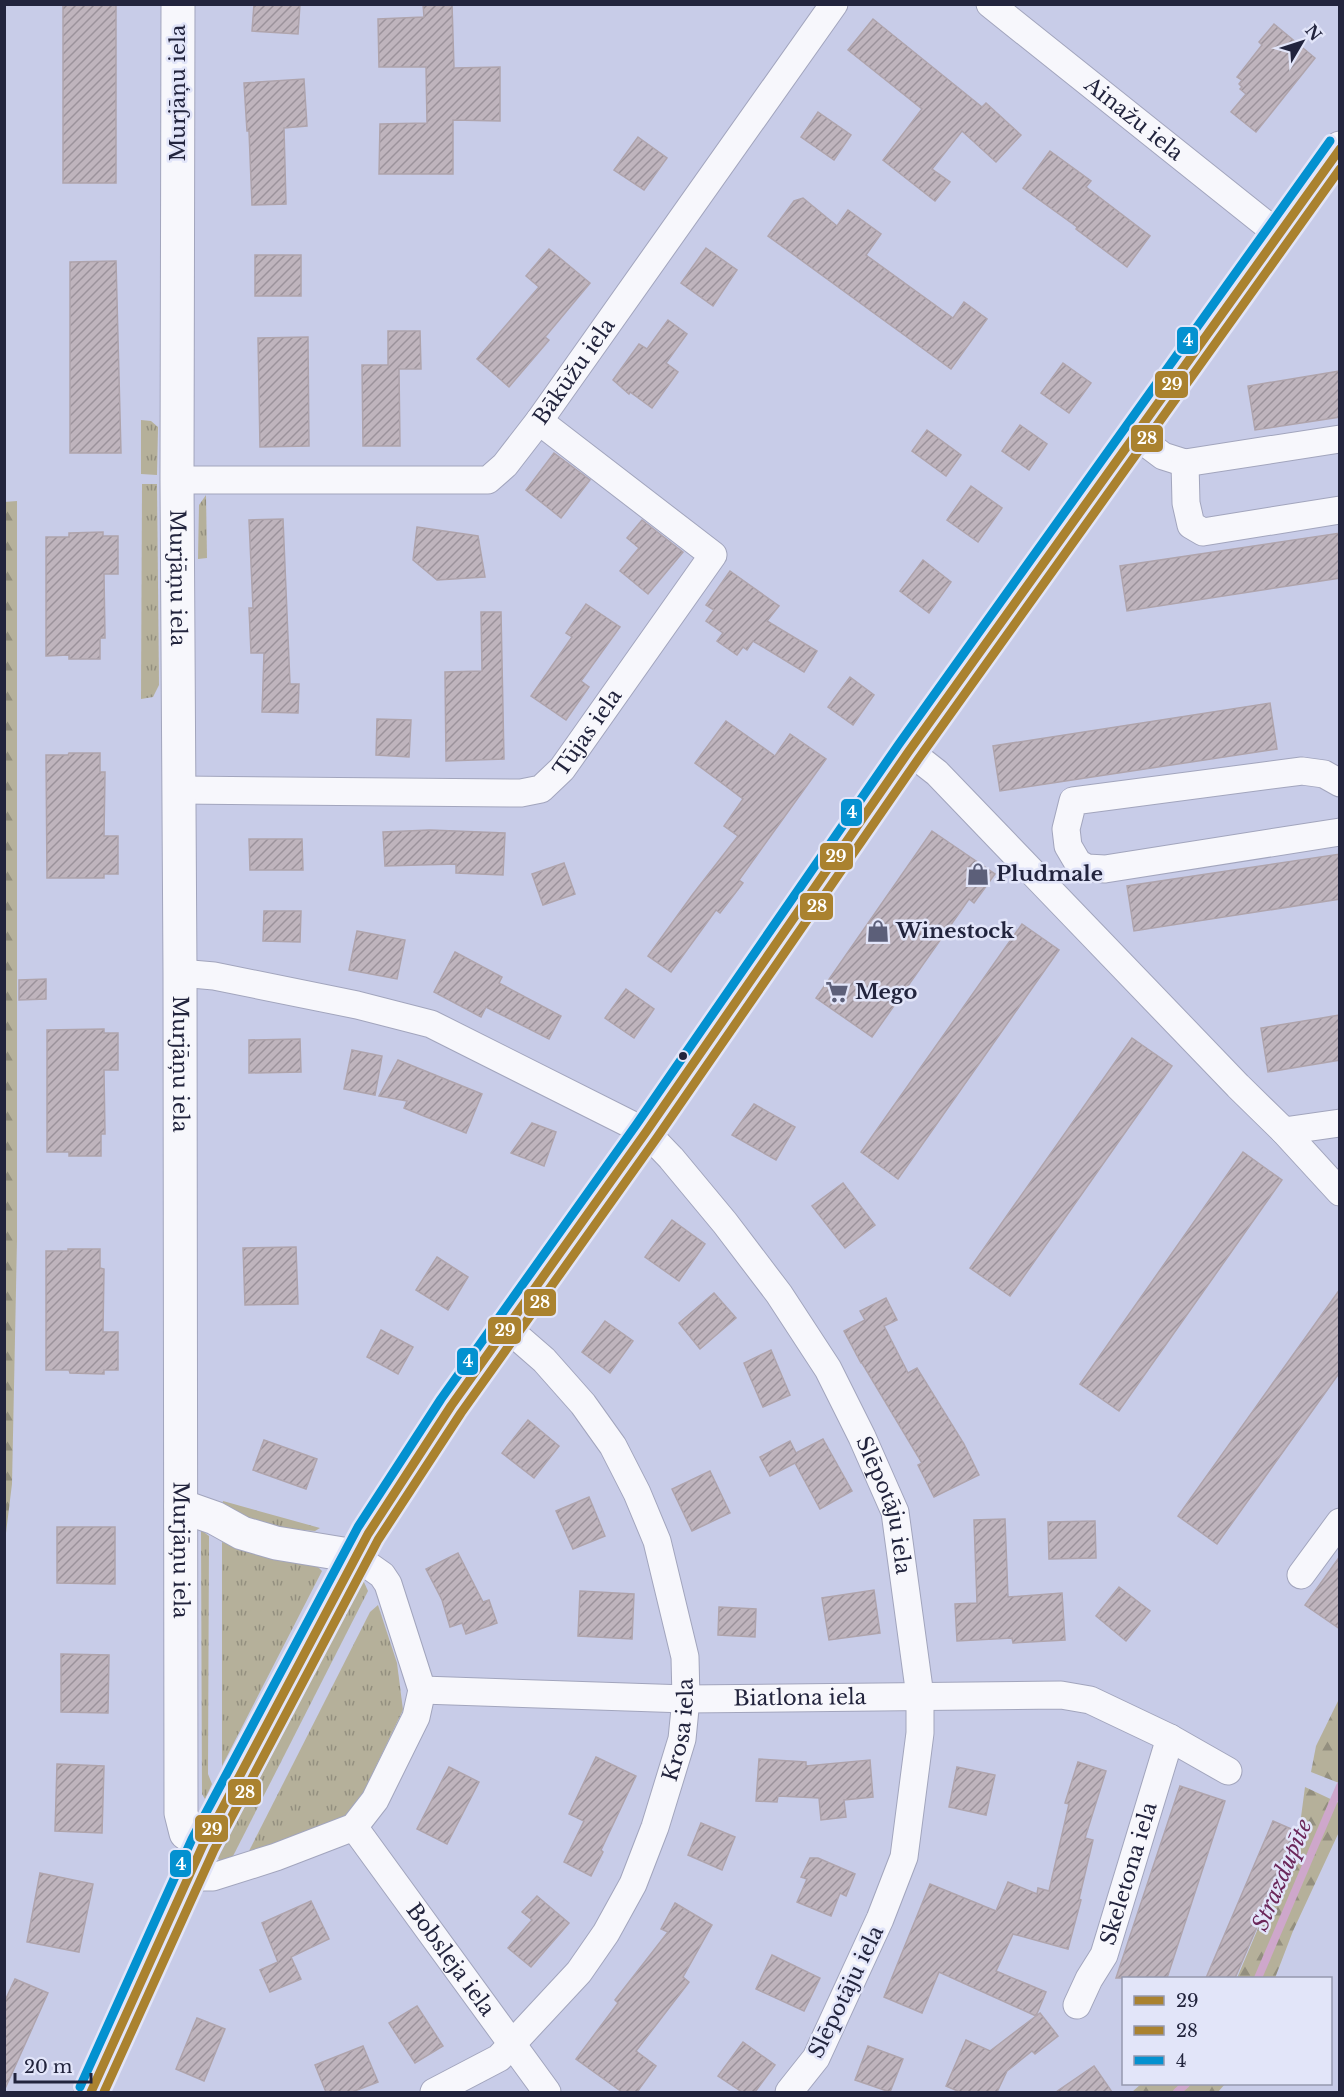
<svg xmlns="http://www.w3.org/2000/svg" width="1344" height="2097" font-family="'Libre Baskerville',serif">
<style>
.grass{fill:url(#grass-tufts)}
.forest{fill:url(#forest-firs)}
.lines{fill:none;stroke-linecap:round;stroke-linejoin:round}
.stream{stroke:#cea7cb;stroke-width:8}
.building{fill:url(#building-hatch);stroke:#afa4ac;stroke-width:1.5}
.minor-casing{stroke:#a2a5bd;stroke-width:29}
.tertiary-casing{stroke:#a2a5bd;stroke-width:35}
.minor{stroke:#f7f7fc;stroke-width:27}
.tertiary{stroke:#f7f7fc;stroke-width:33}
.bus-1-casing{stroke:#e2e5f9;stroke-width:14}
.bus-2-casing{stroke:#e2e5f9;stroke-width:14}
.bus-3-casing{stroke:#e2e5f9;stroke-width:14}
.bus-1{stroke:#aa822f;stroke-width:9}
.bus-2{stroke:#aa822f;stroke-width:9}
.bus-3{stroke:#0391d0;stroke-width:9}
.bus-dot{fill:#22243d;stroke:#e2e5f9;stroke-width:2}
.labels{text-anchor:middle;dominant-baseline:central;stroke-width:5;stroke-linejoin:round;paint-order:stroke}
.street-label{font-size:21px;fill:#22243d;stroke:#e2e5f9}
.poi-label{font-size:21px;font-weight:bold;fill:#22243d;stroke:#e2e5f9;text-anchor:start}
.water-label{font-size:22px;font-style:italic;fill:#6b275a;stroke:#e2e5f9}
.line-badge{stroke:#e2e5f9;stroke-width:2}
.badge-label{font-size:16px;text-anchor:middle;font-weight:bold;fill:#fff}
</style>
<defs>
<pattern id="grass-tufts" width="24" height="20" patternUnits="userSpaceOnUse" patternTransform="scale(1.5)"><rect width="24" height="20" fill="#b5b09a"/><path d="M3 7l-1-3M5 7V3M7 7l1-3M15 17l-1-3M17 17v-4M19 17l1-3" fill="none" stroke="#938f7f"/></pattern>
<pattern id="forest-firs" width="22" height="20" patternUnits="userSpaceOnUse" patternTransform="scale(1.5)"><rect width="22" height="20" fill="#b5b09a"/><path d="M5 1l3.5 6h-7zM16 11l3.5 6h-7z" fill="#938f7f"/></pattern>
<pattern id="building-hatch" width="6" height="6" patternUnits="userSpaceOnUse" patternTransform="scale(1.5)"><rect width="6" height="6" fill="#bfb4bd"/><path d="M-1 1l2-2M0 6l6-6M5 7l2-2" fill="none" stroke="#9b929b"/></pattern>
</defs>
<rect width="100%" height="100%" fill="#c8cce8"/>
<g class="grass">
<path d="M141 420 151 421 158 427 157 475 141 474Z"/>
<path d="M142 484H157L159 685 153 697 141 699Z"/>
<path d="M206 495 207 558 198 559 199 505Z"/>
<path d="M223 1501 320 1528 315 1531 256 1526 221 1509Z"/>
<path d="M201 1530 209 1536 208 1774 212 1784 205 1799 202 1794Z"/>
<path d="M222 1542 275 1558 314 1563 322 1571 222 1766Z"/>
<path d="M363 1580 368 1591 230 1862 221 1865 218 1858Z"/>
<path d="M378 1605 397 1663 403 1710 354 1812 319 1831 249 1851 370 1612Z"/>
</g>
<g class="forest">
<path d="M17 501V1241L12 1484 5 1541 4 502Z"/>
<path d="M1339 1699 1340 1783H1339L1311 1772 1316 1746Z"/>
<path d="M1305 1787 1339 1803V1832L1293 1931 1275 1978H1237L1299 1832Z"/>
<path d="M1141 2084H1225L1218 2092H1132Z"/>
</g>
<g class="lines">
<g class="stream">
<path d="M1258 1978 1340 1786"/>
<path d="M1177 2092 1186 2084"/>
</g>
</g>
<g class="building">
<rect x="63" y="4" width="53" height="179"/>
<path d="M254 4H300L298 34 252 31Z"/>
<path d="M423 4H452L454 68 500 67V121L453 120V174H379L380 124 427 123 426 67H379L378 19 424 17Z"/>
<path d="M873 19 982 107 986 103 1021 135 996 162 962 131 932 169 950 182 935 201 883 160 922 109 848 50Z"/>
<path d="M1274 24 1315 58 1256 132 1231 112 1246 94 1240 89 1242 87 1239 84 1242 80 1237 77 1262 45 1259 42Z"/>
<path d="M304 79 307 126 284 128 286 204 252 205 249 131H247L244 83Z"/>
<path d="M818 112 851 135 834 160 801 137Z"/>
<path d="M638 137 667 158 644 190 614 170Z"/>
<path d="M1050 151 1091 181 1086 187 1150 236 1127 267 1076 229 1077 227 1023 188Z"/>
<path d="M803 198 837 226 848 210 881 234 866 255 953 318 964 302 987 319 951 369 768 236 794 201Z"/>
<path d="M706 248 737 270 713 306 681 283Z"/>
<path d="M549 249 590 283 545 337 549 340 509 387 477 359 539 287 526 276Z"/>
<rect x="255" y="255" width="46" height="41"/>
<path d="M116 261 121 453H70V262Z"/>
<path d="M668 320 687 334 666 363 678 372 652 408 630 392 629 394 613 380 639 344 647 349Z"/>
<path d="M388 331H420L421 369H399L400 446H363L362 365H388Z"/>
<path d="M308 337 309 446 260 447 258 338Z"/>
<path d="M1063 363 1091 383 1069 413 1041 393Z"/>
<path d="M1340 371V417L1255 430 1248 386Z"/>
<path d="M1020 425 1047 444 1029 470 1002 451Z"/>
<path d="M927 430 961 455 946 476 912 451Z"/>
<path d="M554 453 590 480 561 518 526 490Z"/>
<path d="M971 486 1002 508 978 542 947 520Z"/>
<path d="M283 519 290 684H299L298 713 262 712 264 653H251L249 608H253L249 520Z"/>
<path d="M642 520 683 552 648 594 620 571 639 548 627 538Z"/>
<path d="M417 527 478 536 485 577 437 580 413 560Z"/>
<path d="M103 532V536H118V574H104L105 638H100V659H69V655L46 656V537H69V533Z"/>
<path d="M1340 533V578L1127 611 1120 566Z"/>
<path d="M923 560 951 582 929 613 900 591Z"/>
<path d="M730 571 779 606 767 621 817 651 804 672 753 641 747 650 743 647 737 655 717 641 723 633 706 621 714 610 706 605Z"/>
<path d="M586 604 620 627 581 681 589 687 566 720 531 696 572 637 566 633Z"/>
<path d="M481 612H501L504 759 446 761 445 672 482 671Z"/>
<path d="M850 677 874 695 853 725 828 707Z"/>
<path d="M1270 703 1277 749 1000 791 993 746Z"/>
<path d="M377 719 411 720 409 757 376 755Z"/>
<path d="M726 721 775 756 790 734 826 759 739 880 743 883 720 913 716 910 671 972 648 956 693 894 738 836 724 826 743 799 695 763Z"/>
<path d="M69 753H100V772H105L104 836H118V874H104V878H47L46 755H68Z"/>
<path d="M430 830 505 833 503 875 456 873V864L385 866 383 832Z"/>
<path d="M932 831 995 874 974 903 969 899 872 1037 816 998Z"/>
<path d="M249 839H302L303 870H250Z"/>
<path d="M1340 854V899L1134 931 1127 886Z"/>
<path d="M564 863 575 894 543 905 532 874Z"/>
<path d="M264 911H301L300 942 263 941Z"/>
<path d="M1022 924 1059 950 898 1179 861 1152Z"/>
<path d="M357 931 405 940 397 979 349 970Z"/>
<path d="M455 952 502 977 499 983 561 1016 549 1039 486 1007 481 1017 434 992Z"/>
<path d="M46 979V999L19 1000V980Z"/>
<path d="M626 989 654 1009 634 1038 605 1018Z"/>
<path d="M1340 1015V1060L1268 1072 1261 1028Z"/>
<path d="M104 1029V1033H118V1070H104L105 1134H101V1156H69V1152H47V1030Z"/>
<path d="M1132 1038 1172 1066 1010 1296 970 1268Z"/>
<path d="M300 1039 301 1072 249 1073V1040Z"/>
<path d="M352 1050 382 1056 375 1095 344 1089Z"/>
<path d="M398 1060 482 1094 466 1133 404 1108 407 1101 379 1096Z"/>
<path d="M754 1104 795 1127 776 1160 732 1135Z"/>
<path d="M532 1123 556 1132 544 1166 511 1153Z"/>
<path d="M1243 1152 1282 1180 1119 1411 1080 1384Z"/>
<path d="M843 1183 875 1225 845 1248 812 1206Z"/>
<path d="M672 1220 705 1244 679 1281 645 1257Z"/>
<path d="M296 1247 298 1304 245 1305 243 1248Z"/>
<path d="M68 1249H100V1268L104 1269 103 1332H118V1370H104V1374L70 1373 69 1370H46V1251H68Z"/>
<path d="M437 1257 468 1277 448 1310 416 1290Z"/>
<path d="M1340 1289V1372L1217 1544 1178 1516Z"/>
<path d="M714 1293 736 1318 700 1349 679 1323Z"/>
<path d="M886 1298 897 1320 884 1326 908 1373 917 1368 964 1444 979 1475 934 1497 918 1465 922 1463 862 1363H861L844 1331 865 1320 860 1311Z"/>
<path d="M605 1321 633 1341 610 1373 582 1352Z"/>
<path d="M381 1330 413 1347 398 1374 367 1357Z"/>
<path d="M771 1350 790 1395 763 1407 744 1363Z"/>
<path d="M528 1420 559 1446 534 1478 502 1453Z"/>
<path d="M823 1439 852 1491 820 1509 795 1463 770 1476 760 1457 790 1441 796 1453Z"/>
<path d="M264 1440 317 1459 306 1489 253 1470Z"/>
<path d="M710 1471 730 1513 692 1531 672 1489Z"/>
<path d="M589 1497 605 1536 573 1549 556 1511Z"/>
<path d="M1005 1519 1008 1597 1062 1593 1065 1640 1013 1643 1012 1638 957 1641 955 1604 977 1603 974 1520Z"/>
<path d="M1095 1521 1096 1558 1049 1559 1048 1522Z"/>
<path d="M57 1527H115V1584L57 1583Z"/>
<path d="M458 1553 483 1602 489 1600 497 1623 466 1634 462 1623 450 1627 442 1600 426 1569Z"/>
<path d="M1340 1556V1629L1305 1605Z"/>
<path d="M1119 1587 1150 1611 1126 1641 1096 1616Z"/>
<path d="M874 1590 880 1633 829 1640 822 1598Z"/>
<path d="M580 1591 634 1594 632 1639 578 1636Z"/>
<path d="M719 1607 756 1609 755 1637 718 1635Z"/>
<path d="M61 1654 109 1655 108 1713 61 1712Z"/>
<path d="M596 1757 636 1776 601 1850 603 1852 591 1876 564 1862 584 1821 569 1814Z"/>
<path d="M759 1759 806 1762V1766L870 1760 873 1797 844 1800 846 1817 821 1820 819 1798 778 1796 777 1802 756 1801Z"/>
<path d="M1078 1762 1106 1771 1085 1838 1093 1840 1079 1899 1081 1900 1068 1949 1013 1934 996 1971 1046 1992 1036 2016 939 1972 922 2013 884 1997 930 1884 996 1911 1008 1882 1037 1894 1038 1888 1049 1891 1069 1804 1065 1803Z"/>
<path d="M57 1764 104 1766 102 1833 55 1831Z"/>
<path d="M449 1767 479 1782 447 1844 417 1829Z"/>
<path d="M957 1767 995 1775 986 1815 949 1807Z"/>
<path d="M1180 1786 1225 1801 1167 1978H1116Z"/>
<path d="M1273 1821 1298 1832 1235 1978H1206Z"/>
<path d="M701 1823 735 1837 722 1870 688 1855Z"/>
<path d="M810 1858H818L855 1874 846 1896 840 1893 831 1916 797 1902 807 1879 801 1877Z"/>
<path d="M40 1873 93 1884 79 1952 27 1942Z"/>
<path d="M537 1896 569 1923 531 1967 508 1948 532 1920 522 1912Z"/>
<path d="M311 1901 329 1939 291 1957 301 1979 270 1992 260 1970 278 1962 262 1923Z"/>
<path d="M675 1903 712 1925 683 1977 689 1982 636 2051 656 2066 637 2092H622L576 2059 618 2003 615 2000 668 1932 661 1929Z"/>
<path d="M772 1955 820 1978 804 2011 756 1989Z"/>
<path d="M15 1979 48 1993 4 2091V2003Z"/>
<path d="M417 2006 443 2046 415 2063 389 2023Z"/>
<path d="M1040 2013 1058 2036 1035 2054 1032 2051 1007 2071 997 2092H960L946 2086 966 2040 990 2051Z"/>
<path d="M197 2018 225 2029 204 2081 176 2069Z"/>
<path d="M743 2042 775 2065 755 2092H742L718 2076Z"/>
<path d="M363 2046 378 2082 352 2092H326L315 2065Z"/>
<path d="M868 2046 903 2059 890 2092 855 2080Z"/>
<path d="M1094 2066 1112 2092H1056Z"/>
</g>
<g class="lines">
<g class="minor-casing">
<g id="minor">
<path id="s1" d="M990 4 1278 234"/>
<path d="M1135 435 1163 456 1185 463 1340 439"/>
<path d="M1185 463 1186 503 1191 525 1203 532 1340 510"/>
<path id="s2" d="M177 480H488L505 465 539 421 834 4"/>
<path d="M909 751 937 773 1238 1086 1284 1131 1340 1192"/>
<path d="M1340 783 1324 774 1302 771 1073 801 1066 829 1068 846 1078 863 1087 868 1105 869 1340 832"/>
<path id="s3" d="M180 790 521 793 541 789 562 769 713 555 539 421"/>
<path id="s4" d="M180 973 214 976 357 1005 431 1024 646 1132 671 1158 725 1223 779 1294 828 1369 862 1437 895 1512 920 1696V1733L904 1857 880 1919 816 2058 789 2092"/>
<path d="M1284 1131 1340 1123"/>
<path d="M1301 1575 1340 1522"/>
<path id="s5" d="M422 1690 686 1699 1061 1695 1090 1700 1170 1738 1228 1771"/>
<path id="s6" d="M354 1827 547 2092"/>
<path d="M189 1877H213L276 1857 354 1827 375 1800 416 1717 422 1690 388 1584 382 1575 355 1556"/>
<path id="s7" d="M1077 2005 1089 1979 1104 1955 1170 1738"/>
<path id="s8" d="M434 2092 499 2058 579 1972 606 1933 633 1884 655 1827 682 1739 686 1699 685 1657 657 1541 637 1493 613 1446 583 1404 544 1360 506 1327"/>
</g>
</g>
<g class="tertiary-casing">
<g id="tertiary">
<path id="s9" d="M178 4 177 480 180 973 181 1813 186 1833 203 1845"/>
<path d="M181 1506 215 1518 242 1533 276 1543 355 1556"/>
<path d="M91 2092 203 1845 368 1534 451 1406 646 1132 909 751 1340 148"/>
</g>
</g>
<use href="#minor" class="minor"/>
<use href="#tertiary" class="tertiary"/>
<g class="bus-1-casing">
<path id="bus-1" d="M91 2092 203 1845 368 1534 451 1406 646 1132 909 751 1340 149"/>
</g>
<g class="bus-2-casing">
<path id="bus-2" d="M104 2092 214 1850 378 1540 461 1413 656 1139 919 758 1340 169"/>
</g>
<g class="bus-3-casing">
<path id="bus-3" d="M80 2087 192 1839 358 1527 441 1399 636 1125 899 744 1330 141"/>
</g>
<use href="#bus-1" class="bus-1"/>
<use href="#bus-2" class="bus-2"/>
<use href="#bus-3" class="bus-3"/>
</g>
<defs>
<g id="shop-bare" transform="scale(1.8)"><path d="M-5-2.5h2.3a2.7 3.5 0 0 1 5.4 0H5L5.5 6h-11ZM-1.5-2.5h3a1.5 2.3 0 0 0-3 0Z" fill="#5c5f79" stroke="#e2e5f9" stroke-width="2.5" paint-order="stroke"/></g>
<g id="supermarket-bare" transform="scale(1.8)"><path d="M-6-5.5h2.5l.6 2H6L4.5 2H-2.5L-4.4-4H-6ZM-1.5 3.2a1.3 1.3 0 1 0 .1 0ZM3 3.2a1.3 1.3 0 1 0 .1 0Z" fill="#5c5f79" stroke="#e2e5f9" stroke-width="2.5" paint-order="stroke"/></g>
</defs>
<g fill-rule="evenodd">
<use href="#shop-bare" x="978" y="874"/>
<use href="#shop-bare" x="878" y="931"/>
<use href="#supermarket-bare" x="837" y="992"/>
</g>
<circle class="bus-dot" cx="683" cy="1056" r="5"/>
<g class="labels">
<g class="street-label">
<text transform="translate(178 93) rotate(-90)">Murjāņu iela</text>
<text stroke="none"><textPath href="#s1" startOffset="184">Ainažu iela</textPath></text>
<text stroke="none"><textPath href="#s2" startOffset="450">Bākūžu iela</textPath></text>
<text stroke="none"><textPath href="#s9" startOffset="574">Murjāņu iela</textPath></text>
<text stroke="none"><textPath href="#s3" startOffset="435">Tūjas iela</textPath></text>
<text stroke="none"><textPath href="#s9" startOffset="1060">Murjāņu iela</textPath></text>
<text stroke="none"><textPath href="#s4" startOffset="945">Slēpotāju iela</textPath></text>
<text stroke="none"><textPath href="#s9" startOffset="1546">Murjāņu iela</textPath></text>
<text stroke="none"><textPath href="#s5" startOffset="378">Biatlona iela</textPath></text>
<text stroke="none"><textPath href="#s8" startOffset="456">Krosa iela</textPath></text>
<text stroke="none"><textPath href="#s7" startOffset="142">Skeletona iela</textPath></text>
<text stroke="none"><textPath href="#s6" startOffset="164">Bobsleja iela</textPath></text>
<text transform="translate(846 1992) rotate(-64)">Slēpotāju iela</text>
</g>
<g class="poi-label">
<text x="996" y="874">Pludmale</text>
<text x="896" y="931">Winestock</text>
<text x="855" y="992">Mego</text>
</g>
<g class="water-label">
<text transform="translate(1282 1875) rotate(-67)">Strazdupīte</text>
</g>
</g>
<g class="line-badge">
<rect x="1176" y="326" width="23" height="29" rx="6" fill="#0391d0"/>
<rect x="1154" y="370" width="35" height="29" rx="6" fill="#aa822f"/>
<rect x="1130" y="424" width="34" height="29" rx="6" fill="#aa822f"/>
<rect x="840" y="798" width="23" height="29" rx="6" fill="#0391d0"/>
<rect x="819" y="842" width="35" height="29" rx="6" fill="#aa822f"/>
<rect x="799" y="892" width="35" height="29" rx="6" fill="#aa822f"/>
<rect x="523" y="1288" width="34" height="29" rx="6" fill="#aa822f"/>
<rect x="487" y="1316" width="35" height="29" rx="6" fill="#aa822f"/>
<rect x="456" y="1347" width="23" height="29" rx="6" fill="#0391d0"/>
<rect x="227" y="1778" width="35" height="28" rx="6" fill="#aa822f"/>
<rect x="194" y="1814" width="35" height="29" rx="6" fill="#aa822f"/>
<rect x="169" y="1849" width="23" height="29" rx="6" fill="#0391d0"/>
</g>
<g class="badge-label">
<text x="1188" y="346">4</text>
<text x="1172" y="390">29</text>
<text x="1147" y="444">28</text>
<text x="852" y="818">4</text>
<text x="836" y="862">29</text>
<text x="817" y="912">28</text>
<text x="540" y="1308">28</text>
<text x="505" y="1336">29</text>
<text x="468" y="1367">4</text>
<text x="245" y="1798">28</text>
<text x="212" y="1835">29</text>
<text x="181" y="1870">4</text>
</g>
<rect width="1344" height="2097" fill="none" stroke="#22243d" stroke-width="12"/>
<rect x="1122" y="1977" width="210" height="108" fill="#e2e5f9" stroke="#9598ae" stroke-width="1.5"/>
<rect x="1134" y="1996" width="30" height="9" fill="#aa822f" stroke="#9598ae" stroke-width="1.5"/>
<text x="1176" y="2007" font-size="18" fill="#22243d">29</text>
<rect x="1134" y="2026" width="30" height="9" fill="#aa822f" stroke="#9598ae" stroke-width="1.5"/>
<text x="1176" y="2037" font-size="18" fill="#22243d">28</text>
<rect x="1134" y="2056" width="30" height="9" fill="#0391d0" stroke="#9598ae" stroke-width="1.5"/>
<text x="1176" y="2067" font-size="18" fill="#22243d">4</text>
<g transform="translate(1302 42) rotate(51)" stroke="#e2e5f9" stroke-width="4.5" paint-order="stroke">
<path d="M0-4.5L10 22L0 15L-10 22Z" fill="#22243d"/>
<text y="-9" font-size="16" font-weight="bold" text-anchor="middle" fill="#22243d">N</text>
</g>
<path d="M15 2073v9h76v-9" fill="none" stroke="#22243d" stroke-width="3"/>
<text x="24" y="2073" font-size="18" fill="#22243d" stroke="#e2e5f9" stroke-width="4.5" paint-order="stroke">20 m</text>
</svg>
